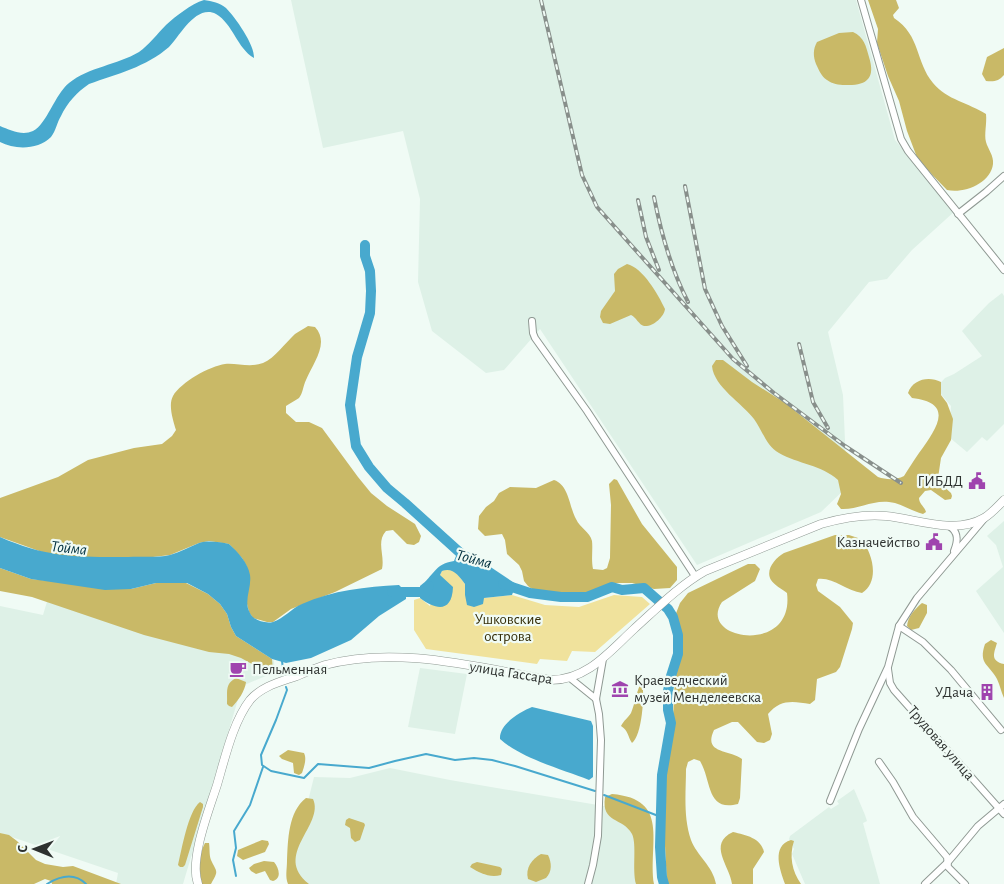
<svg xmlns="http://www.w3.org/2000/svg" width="1004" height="884" font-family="'Alegreya Sans',sans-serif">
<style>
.built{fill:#def1e7}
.green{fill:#f0e29c}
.forest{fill:#c9b967}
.water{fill:#48a9ce}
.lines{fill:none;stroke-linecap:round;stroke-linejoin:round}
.stream{stroke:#48a9ce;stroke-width:2}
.river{stroke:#48a9ce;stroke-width:10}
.minor-casing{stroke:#8f9993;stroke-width:8}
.major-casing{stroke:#8f9993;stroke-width:9}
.minor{stroke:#fff;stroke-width:6}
.major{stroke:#fff;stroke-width:8}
.rail-casing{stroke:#888f8b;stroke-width:4}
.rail{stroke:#f0fbf5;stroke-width:2;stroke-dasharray:5.5;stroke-linecap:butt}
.labels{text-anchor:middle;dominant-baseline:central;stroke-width:4.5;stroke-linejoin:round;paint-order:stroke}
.poi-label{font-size:15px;fill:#2e3230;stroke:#f0fbf5;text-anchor:end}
.park-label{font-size:15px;fill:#352e09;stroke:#f0fbf5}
.street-label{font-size:15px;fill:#2e3230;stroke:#f0fbf5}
.water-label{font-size:16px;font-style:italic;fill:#01303f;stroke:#f0fbf5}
</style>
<rect width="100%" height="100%" fill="#f0fbf5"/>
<g class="built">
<path d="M291 0H856L895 140 955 211 912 250 887 279 869 282 828 332 843 395 847 487 821 512 697 565 540 329 504 370 486 373 432 331 418 282 420 199 403 131 323 148Z"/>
<path d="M1002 293 1004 296V424L987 441 982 437 967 452 949 437 951 406 936 388 945 378 954 374 982 356 962 331 989 303Z"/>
<path d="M1004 521V633L976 591 1003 567 996 545 987 536Z"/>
<path d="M49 595 265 653 274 661 275 672 242 686 183 884H116L118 873 0 833V606L43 615Z"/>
<path d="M420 668 467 674 455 734 408 727Z"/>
<path d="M390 768 450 780 639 812 644 884H302L290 873 314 777 350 778Z"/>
<path d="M854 789 865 815 867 821 863 823 880 884H805L792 854 794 849 789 839 790 836 829 807 831 809 839 804 837 801Z"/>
</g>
<path class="green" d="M447 569 456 572 465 584V595L484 598 512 595 545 605 579 607 614 595 642 597 650 604 595 652 572 651 567 661 540 659 537 664 426 649 414 630V600L420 598 430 606 440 575 442 571Z"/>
<g class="forest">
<path d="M868 0H896L899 8 893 15 894 18C921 36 915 61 933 83 947 100 969 103 986 114 987 124 984 134 986 142 988 149 994 156 993 164 991 183 964 194 947 190L918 160 907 131 899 101 888 76 877 43 878 29Z"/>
<path d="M853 32C864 37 866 46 869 57 876 79 866 86 845 85 839 85 832 84 827 80 821 76 819 70 816 64 813 56 813 49 817 42L839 33Z"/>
<path d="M1004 48V75C999 81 994 82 986 81L982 74 987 57Z"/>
<path d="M627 264C643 268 658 294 665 309 664 317 653 327 644 326 639 325 636 317 631 315L610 324 603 323 600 317 601 311 615 291 614 274 618 269Z"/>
<path d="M308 326 315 327C330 343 313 363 306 380 303 386 303 393 299 398 295 401 290 403 286 406V413L296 422H309L322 428 358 477 371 493 387 506 415 524 421 536 419 542 414 545 407 544 393 530 386 531C376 542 385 555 382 569L335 592 291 609 273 622H267L253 618 249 612 247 604V567L242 558 229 544 209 541 199 543 170 555 153 557 94 558 68 557 42 552 0 537V498L58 477 88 460 134 448 162 444 172 436 176 430C173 420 168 405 173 396 181 382 210 366 225 364 238 363 250 368 263 363 275 358 285 343 295 334 299 331 304 329 308 326Z"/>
<path d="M716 360H723L752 382 785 403 878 477C887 480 896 480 904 476 909 468 914 460 919 453 936 429 956 403 912 398L908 393C913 379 929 376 941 382V395L947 403 953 419 951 440 941 458 938 478 941 484 951 493 952 496 951 499 945 500 931 490 925 491 919 498C919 504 925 507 926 512L923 514C911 511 901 503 889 502 872 500 857 510 841 509L837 504 841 494 838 480C822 465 798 464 779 453 767 447 762 430 754 419 742 403 714 387 712 366Z"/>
<path d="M614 479 617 480 642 524 677 567V580L670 588 654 589 632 583H616L585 593 546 594 536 592 528 586 524 581 522 571 519 565 507 554 505 540 502 534 485 536 478 529 479 516 486 507 494 501 499 493 510 487 536 488 554 480C569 485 569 506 576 519 580 528 590 532 592 541 593 550 591 559 593 569L603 570 607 568 610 558 611 505 609 484Z"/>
<path d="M835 535H849L861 539C873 553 880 582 862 593 847 591 833 577 818 579L816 585 818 591 840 607 853 623 852 629 840 667 836 672 817 679 815 700 810 704C793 701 780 699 768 714L772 734 770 740 764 743 757 742 738 722H732L714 730C703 754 728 749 742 759L740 798 738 804C706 812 712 781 700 761L694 759 688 762 686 769C686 792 683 817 691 840 697 856 713 866 716 884H667L662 789 665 761 672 739 675 676 681 657 682 643 675 616 680 603 688 593 748 564H755L760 569 755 581 722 602C696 640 795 656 787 593 782 589 774 585 771 580 765 570 775 558 784 553Z"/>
<path d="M0 568 31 579 131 589 156 583H186L208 594 220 604 227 614 231 627 236 636 272 659 273 671 270 674 241 658 229 654 209 652 144 635 32 597 0 591Z"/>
<path d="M922 603 927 605V613L919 628 911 630 907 626C908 616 914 610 922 603Z"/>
<path d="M991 640 997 643C994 653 990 661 1004 664V698C1001 692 1000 685 997 679 989 664 978 664 985 644Z"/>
<path d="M236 678 246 682C245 691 238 701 232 707L229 706 227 704C228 693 224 684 236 678Z"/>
<path d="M642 682C645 694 642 736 632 743 628 737 628 730 621 726 624 720 628 718 631 713 635 704 637 688 642 682Z"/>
<path d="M288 750 304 753C307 759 304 767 302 773L299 775 294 773 293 763 282 759 279 756Z"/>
<path d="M612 794C671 799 648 843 654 884H636C632 870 637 844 632 834 623 817 601 824 605 797Z"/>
<path d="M306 798 313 799C325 825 272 855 309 884H288C285 877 287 869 287 861 288 840 288 812 306 798Z"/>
<path d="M200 802 203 804V807L185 865 183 867H180L178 865C182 849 188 811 200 802Z"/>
<path d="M349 818 364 823 365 825 360 840 355 842 351 838 350 828 345 825 346 820Z"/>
<path d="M733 832C746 835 761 838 764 852L753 869V884H732C730 866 707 844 733 832Z"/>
<path d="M0 833 9 835 17 841 36 860 45 864 63 867 73 866 121 884H52L51 881 45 879 34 884H0Z"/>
<path d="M262 840 268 841 269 844 265 852 243 860 237 856 238 850Z"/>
<path d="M791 840 794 841C789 856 792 871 801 884H785C780 870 771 846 791 840Z"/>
<path d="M205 843H209C210 849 209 855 211 860 217 873 219 870 211 884H202C199 871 198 855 205 843Z"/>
<path d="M541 854 548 855C552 863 552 872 546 878L536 882 528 879C525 868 532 859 541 854Z"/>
<path d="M264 861 274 862C279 868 282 878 273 881L270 880 265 871 256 874 251 871 249 868 254 864Z"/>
<path d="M477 862 500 867 502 869 501 875C489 878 480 873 470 867L472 864Z"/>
</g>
<g class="water">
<path d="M204 0C212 1 220 3 226 8 235 17 255 45 254 58 237 48 233 24 216 14 196 4 180 36 169 47 146 67 117 74 89 84 77 92 67 103 61 116 57 122 56 131 51 137 38 150 15 150 0 142V126C10 130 22 136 33 131 47 124 55 94 69 83 89 67 117 65 139 52 149 45 157 34 166 25 176 16 191 4 204 0Z"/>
<path d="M0 537C48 558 77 557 128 557 142 556 157 558 170 555 180 552 189 547 199 543 208 540 220 542 229 544 238 552 248 563 250 575 252 588 243 601 250 613 253 620 265 624 273 622 283 619 292 608 302 604 333 590 366 587 399 585L406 592V599L379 616 351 640 311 658 286 663 272 659 236 636 231 627 227 614 220 604 208 594 187 583H156L131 589 105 590 31 579 0 568Z"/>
<path d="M462 548 516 584 512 595 484 598 483 604 474 607 467 605 465 595V584C459 576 453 567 442 571L440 575 453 587C452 613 436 610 420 598V586C434 576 434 564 454 561L458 551Z"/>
<path d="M532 707 591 721 593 726V777L589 780C562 769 522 759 500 739 499 724 520 712 532 707Z"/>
</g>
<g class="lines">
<g class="stream">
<path d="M282 661 284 676"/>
<path d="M286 687 287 690 276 720 261 755 262 765 271 771 304 778 318 764 369 768 395 761 426 754 455 760 474 758 492 760 515 766 595 791"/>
<path d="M604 795 661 817"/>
<path d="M236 876 233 860 236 848 234 831 250 805 263 767"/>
<path d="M47 884C60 876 74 872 86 884"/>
</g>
<g class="river">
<path d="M365 245V256L370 271 371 291 370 313 357 357 350 405 356 446 369 467 387 488 405 503 467 559"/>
<path d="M503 584 530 593 561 597H587L612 587 622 590 644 588 668 609 673 617 678 635V654L671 676 668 691V710L671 723 662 775 660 847 662 877 664 884"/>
<path d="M392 592H426L429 586"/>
</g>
<g class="minor-casing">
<g id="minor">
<path d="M861 0 901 139 908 151 1004 270"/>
<path d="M958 214 986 192 1004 176"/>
<path d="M532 321 533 333 535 338 587 411 695 576"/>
<path d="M949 526C959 532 958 541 954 551"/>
<path d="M899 626 923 642 951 670 1001 730"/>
<path d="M888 669 890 683 894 690 1004 814"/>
<path d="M570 678 596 699"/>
<path d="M879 762 893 782 913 817 947 857 948 867 965 884"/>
<path d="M830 801 859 729 888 667 899 626 917 598 984 519"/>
<path d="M588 884 593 865 598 836 601 740 599 714 596 699 603 659"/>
<path d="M925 884 948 862 978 826 1004 804"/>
</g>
</g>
<g class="major-casing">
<path id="major" d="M198 884C189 860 209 810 217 785 225 758 233 722 250 700 262 686 280 682 297 676 306 672 316 668 325 665 398 645 479 668 551 680 587 680 609 652 634 629 655 610 680 585 705 571L821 524C842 518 864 514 886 516 917 519 955 535 984 518 991 514 998 506 1004 500"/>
</g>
<use href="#minor" class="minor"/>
<use href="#major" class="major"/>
<g class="rail-casing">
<g id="rail">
<path d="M541 0 582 175 597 207 733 359 774 393 845 446 901 483"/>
<path d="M685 186 705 289 722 326 747 366"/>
<path d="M654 197C661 233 671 269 688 302"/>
<path d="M638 200 646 237 659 270"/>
<path d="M799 344 813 402 828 428"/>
</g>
</g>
<use href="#rail" class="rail"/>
</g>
<defs>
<g id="civic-bare" transform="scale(1.35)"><path d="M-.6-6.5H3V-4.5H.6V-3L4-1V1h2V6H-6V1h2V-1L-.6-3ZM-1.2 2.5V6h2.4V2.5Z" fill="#9f44ae" stroke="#f0fbf5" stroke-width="2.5" paint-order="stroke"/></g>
<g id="cafe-bare" transform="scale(1.35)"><path d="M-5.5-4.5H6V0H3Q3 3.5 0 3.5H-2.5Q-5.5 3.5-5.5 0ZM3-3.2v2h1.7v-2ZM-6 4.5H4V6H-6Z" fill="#9f44ae" stroke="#f0fbf5" stroke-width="2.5" paint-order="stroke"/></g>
<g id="museum-bare" transform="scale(1.35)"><path d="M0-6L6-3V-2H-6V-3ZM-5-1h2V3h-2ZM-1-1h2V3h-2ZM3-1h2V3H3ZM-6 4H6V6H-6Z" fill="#9f44ae" stroke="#f0fbf5" stroke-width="2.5" paint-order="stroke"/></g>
<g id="building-bare" transform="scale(1.35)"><path d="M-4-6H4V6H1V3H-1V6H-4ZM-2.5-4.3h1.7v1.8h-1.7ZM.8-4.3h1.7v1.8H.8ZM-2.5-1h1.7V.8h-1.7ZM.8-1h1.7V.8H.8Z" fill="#9f44ae" stroke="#f0fbf5" stroke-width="2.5" paint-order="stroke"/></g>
</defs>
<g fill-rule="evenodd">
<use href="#civic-bare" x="977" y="481"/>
<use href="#civic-bare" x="934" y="542"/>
<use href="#cafe-bare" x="238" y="669"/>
<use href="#museum-bare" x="620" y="689"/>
<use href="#building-bare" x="987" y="692"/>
</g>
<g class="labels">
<g class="poi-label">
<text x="963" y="481">ГИБДД</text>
<text x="920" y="542">Казначейство</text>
<text x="252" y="669" text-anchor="start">Пельменная</text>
<text x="634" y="680" text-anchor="start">Краеведческий<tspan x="634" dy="17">музей Менделеевска</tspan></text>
<text x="973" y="692">УДача</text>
</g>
<g class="park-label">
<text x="508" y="619">Ушковские<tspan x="508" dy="17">острова</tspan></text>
</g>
<g class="street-label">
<text transform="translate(511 673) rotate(9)">улица Гассара</text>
<text transform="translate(941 743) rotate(49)">Трудовая улица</text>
</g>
<g class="water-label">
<text transform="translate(69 548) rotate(6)">Тойма</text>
<text transform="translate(474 559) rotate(15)">Тойма</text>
</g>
</g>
<g transform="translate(35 849) rotate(271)" stroke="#f0fbf5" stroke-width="4" paint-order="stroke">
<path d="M0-4L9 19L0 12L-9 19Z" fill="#2e3230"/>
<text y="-8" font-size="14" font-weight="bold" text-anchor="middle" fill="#2e3230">С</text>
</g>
</svg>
